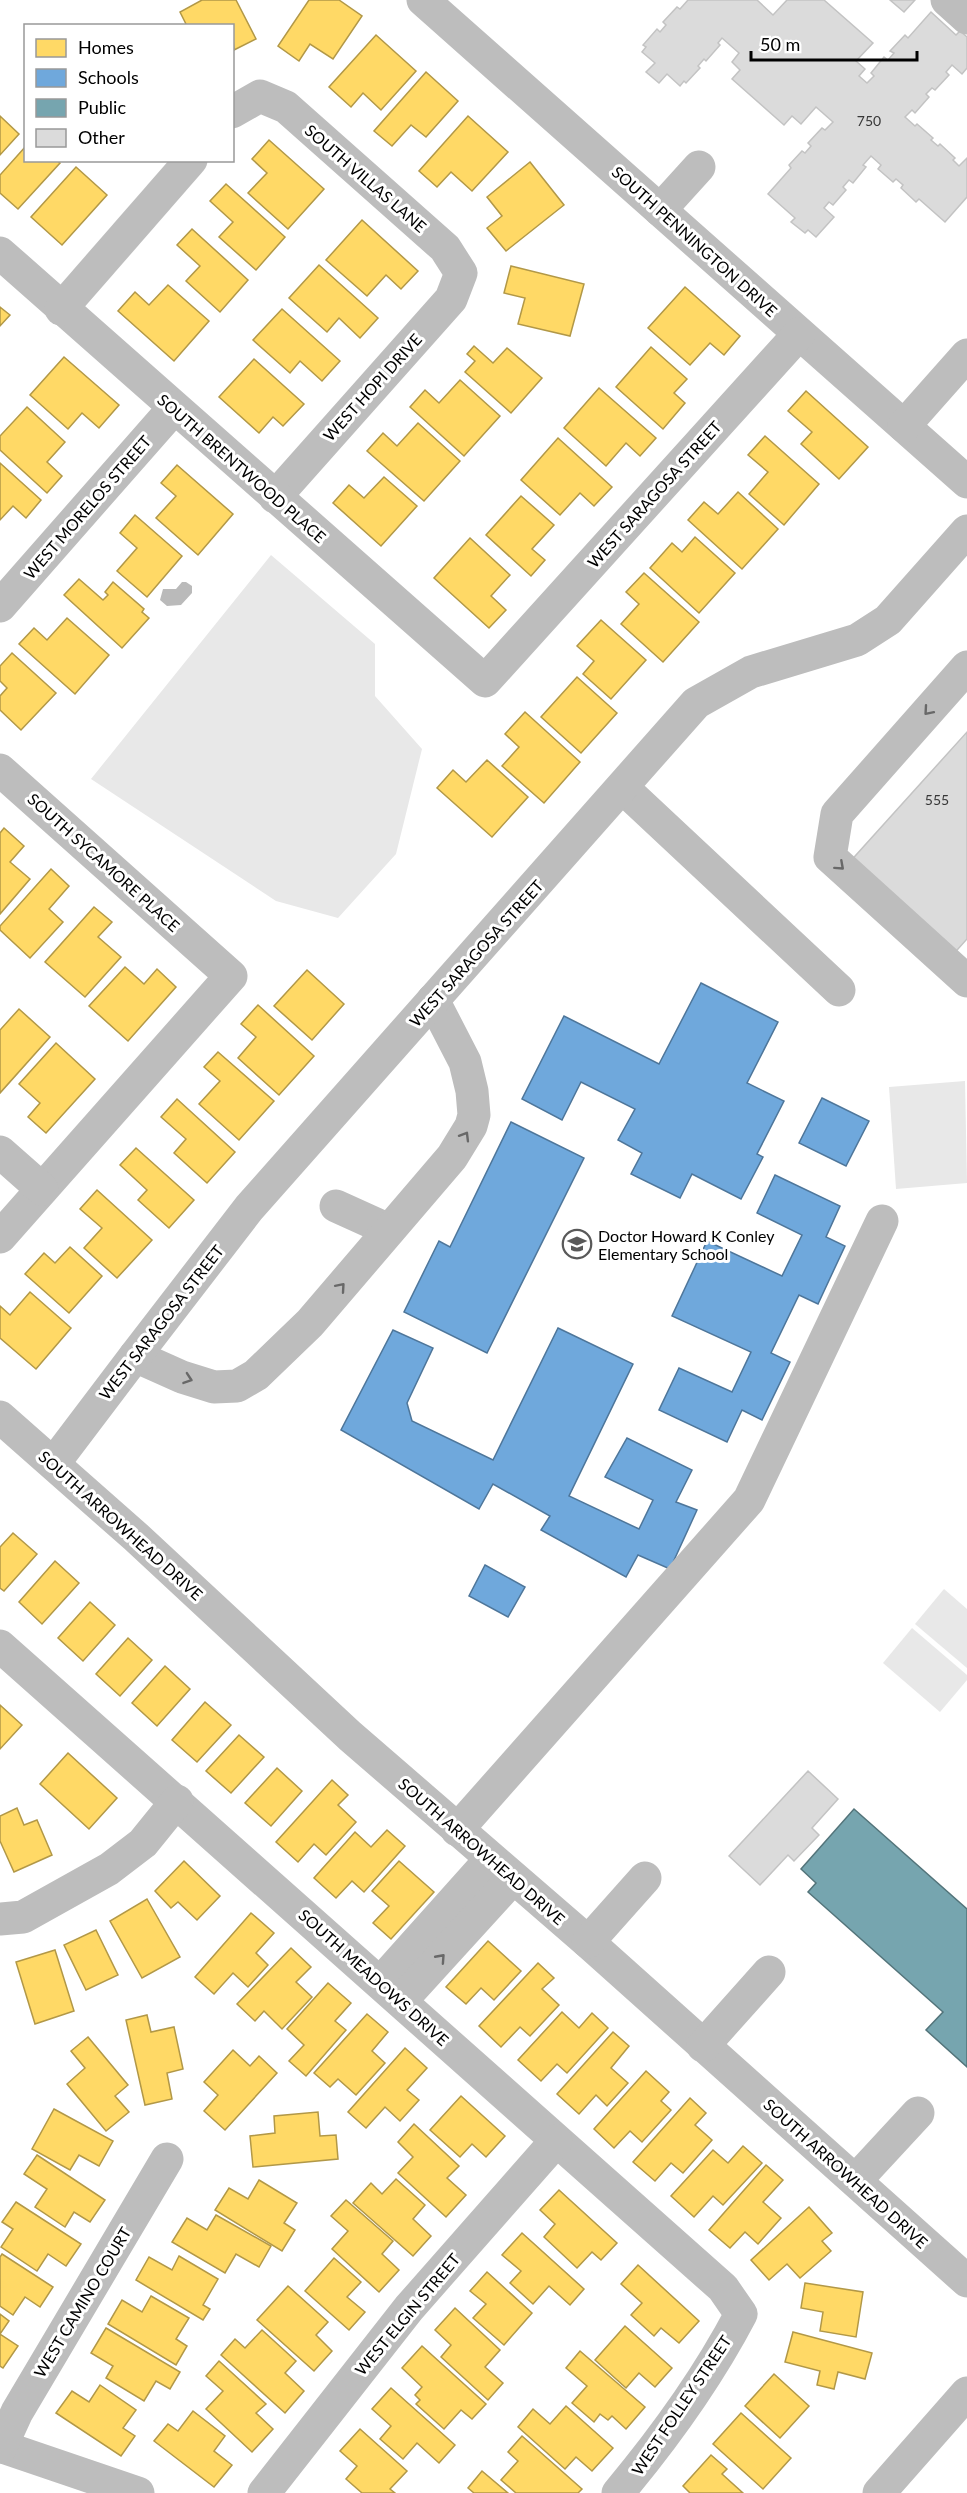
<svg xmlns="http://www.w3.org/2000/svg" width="967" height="2493" font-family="Lato,sans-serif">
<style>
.green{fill:#e8e8e8}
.water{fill:#bababa}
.homes{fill:#ffd966;stroke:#b29847;stroke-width:1.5}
.schools{fill:#6fa8dc;stroke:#4e769a;stroke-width:1.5}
.public{fill:#76a5af;stroke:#53747a;stroke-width:1.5}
.building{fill:#dbdbdb;stroke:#c3c3c3;stroke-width:1.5}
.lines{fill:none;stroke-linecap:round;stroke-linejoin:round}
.minor{stroke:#bdbdbd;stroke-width:33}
.oneway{stroke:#686868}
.labels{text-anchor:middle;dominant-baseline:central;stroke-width:6;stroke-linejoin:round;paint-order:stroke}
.number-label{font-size:14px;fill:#373737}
.street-label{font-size:16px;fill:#000;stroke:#fff}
.poi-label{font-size:16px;fill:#000;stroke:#fff;text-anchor:start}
</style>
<rect width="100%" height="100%" fill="#fff"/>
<g class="green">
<path d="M271 555 375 644V696L422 749 396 854 338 918 276 901 91 779Z"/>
<path d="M965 1081 967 1183 896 1189 889 1087Z"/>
<path d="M944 1589 967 1609V1668L915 1624Z"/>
<path d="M912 1628 967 1675V1680L940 1712 883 1663Z"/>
</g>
<path class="water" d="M182 582H186L192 586V593L181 605 167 606 160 600 163 589H176Z"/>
<g class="homes">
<path d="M202 0H236L256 39 234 50 232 26H187L180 12Z"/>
<path d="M309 0H339L362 16 333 59 310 44 299 61 278 46Z"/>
<path d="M376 35 416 71 381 110 363 93 351 107 329 87Z"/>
<path d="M426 72 458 101 426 137 411 125 392 146 374 131Z"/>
<path d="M0 116 19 134 0 155Z"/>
<path d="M468 116 508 152 472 191 451 172 437 187 419 171Z"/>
<path d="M269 140 324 189 288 229 248 193 267 173 252 159Z"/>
<path d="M26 146V160H56L60 163 18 209 0 193V175Z"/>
<path d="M530 162 564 205 506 251 487 228 502 216 487 197Z"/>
<path d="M76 167 107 195 62 245 31 217Z"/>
<path d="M226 184 285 237 256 270 219 237 233 222 210 201Z"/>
<path d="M362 220 418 271 401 289 386 275 367 296 326 260Z"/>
<path d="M192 229 248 280 220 312 186 281 200 266 177 245Z"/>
<path d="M319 265 378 318 360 338 339 318 327 332 289 298Z"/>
<path d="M511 266 584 284 570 336 518 324 525 298 504 293Z"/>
<path d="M168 285 209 321 174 361 118 311 135 292 149 305Z"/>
<path d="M685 287 740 336 724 355 710 343 690 365 648 328Z"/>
<path d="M0 307 10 315 0 326Z"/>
<path d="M282 309 340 361 322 381 300 361 290 373 253 340Z"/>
<path d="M474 346 493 363 507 348 542 378 511 413 465 372 475 361 467 354Z"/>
<path d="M651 347 687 379 674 393 685 403 663 429 616 387Z"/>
<path d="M64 357 119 405 99 428 82 413 68 429 30 395Z"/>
<path d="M254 359 304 404 283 426 273 417 259 433 219 397Z"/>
<path d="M460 380 500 416 464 456 410 407 425 390 439 403Z"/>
<path d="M599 388 656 438 640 456 626 443 606 466 564 428Z"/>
<path d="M806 391 868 447 839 479 801 444 812 432 788 411Z"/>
<path d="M27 407 65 442 47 462 62 476 47 493 0 450V436Z"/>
<path d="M418 423 460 461 424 501 367 451 383 433 397 446Z"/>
<path d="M765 436 819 484 784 525 749 494 768 472 748 455Z"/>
<path d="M558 438 612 487 594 506 580 493 560 515 521 480Z"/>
<path d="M0 463 41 500 26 518 13 506 0 520Z"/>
<path d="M177 465 233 514 198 555 156 518 176 496 161 483Z"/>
<path d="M384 477 417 506 381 546 333 503 349 485 364 498Z"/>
<path d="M738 492 778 529 742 569 688 520 704 502 718 514Z"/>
<path d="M521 496 554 525 532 549 545 560 531 576 486 535Z"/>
<path d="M135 515 182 556 147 597 117 571 137 548 120 533Z"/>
<path d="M695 537 735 573 699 613 650 568 672 543 682 552Z"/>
<path d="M470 538 510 575 491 596 506 610 489 628 434 578Z"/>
<path d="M644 573 699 622 663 662 621 624 639 604 626 592Z"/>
<path d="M79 579 103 600 108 595 105 592 113 582 144 609 142 612 149 618 122 648 64 595Z"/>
<path d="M67 618 109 655 75 694 19 644 34 628 47 640Z"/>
<path d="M601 620 646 660 611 699 583 674 594 661 577 646Z"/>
<path d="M12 653 56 693 21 730 0 710V696L7 688 0 681V666Z"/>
<path d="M577 677 617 713 581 753 541 717Z"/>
<path d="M525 712 580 762 544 803 502 766 519 747 505 734Z"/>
<path d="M487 760 528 797 492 837 437 788 453 770 466 782Z"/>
<path d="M4 828 24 846 10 862 30 879 0 914V833Z"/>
<path d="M51 869 69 886 49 909 63 922 30 958 0 930V926Z"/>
<path d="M94 907 112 922 98 937 121 957 85 997 45 962Z"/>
<path d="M125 967 144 984 157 969 176 987 128 1041 89 1006Z"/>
<path d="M307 970 344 1004 312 1040 274 1006Z"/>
<path d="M258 1005 314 1056 279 1095 238 1058 256 1037 241 1024Z"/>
<path d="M19 1009 50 1037 0 1093V1030Z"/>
<path d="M56 1043 95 1079 46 1133 28 1117 40 1103 19 1084Z"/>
<path d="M218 1052 274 1101 239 1140 199 1104 220 1081 204 1067Z"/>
<path d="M177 1099 235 1152 207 1183 174 1153 186 1139 161 1117Z"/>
<path d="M136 1148 194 1200 169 1228 138 1200 147 1190 120 1165Z"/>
<path d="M97 1190 152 1240 117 1278 84 1248 102 1228 80 1209Z"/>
<path d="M70 1247 102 1276 69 1313 25 1274 44 1253 55 1263Z"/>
<path d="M30 1292 71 1328 36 1369 0 1338V1306L10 1315Z"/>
<path d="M13 1533 37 1554 4 1591 0 1588V1547Z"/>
<path d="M55 1561 79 1583 42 1624 19 1602Z"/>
<path d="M90 1602 115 1625 83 1661 58 1638Z"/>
<path d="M128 1638 152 1660 120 1696 96 1674Z"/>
<path d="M165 1666 190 1689 157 1726 132 1703Z"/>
<path d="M205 1702 231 1725 197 1762 172 1740Z"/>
<path d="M0 1705 22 1725 0 1749Z"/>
<path d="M239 1735 264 1757 231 1793 206 1771Z"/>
<path d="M68 1753 117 1798 89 1829 40 1784Z"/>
<path d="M277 1768 302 1791 271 1826 245 1803Z"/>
<path d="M332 1780 348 1795 338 1805 356 1822 326 1855 314 1844 298 1862 276 1842Z"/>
<path d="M17 1808 24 1825 37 1820 52 1855 14 1872 0 1841V1816Z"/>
<path d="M387 1830 405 1846 364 1892 352 1881 336 1898 314 1878 355 1832 371 1847Z"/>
<path d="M184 1861 220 1896 197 1920 178 1902 171 1908 155 1891Z"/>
<path d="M399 1861 434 1892 391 1939 373 1923 389 1906 372 1891Z"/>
<path d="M147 1899 180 1957 142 1978 110 1921Z"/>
<path d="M251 1913 274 1933 256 1953 268 1965 248 1987 233 1973 214 1994 195 1977Z"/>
<path d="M96 1930 118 1975 86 1990 64 1945Z"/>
<path d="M488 1941 521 1971 494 2000 481 1988 466 2004 446 1987Z"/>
<path d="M291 1948 311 1967 296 1982 312 1997 282 2029 264 2011 255 2021 237 2004Z"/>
<path d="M55 1950 74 2011 35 2024 16 1962Z"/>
<path d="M538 1963 554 1978 542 1989 559 2005 530 2036 520 2027 501 2047 479 2026Z"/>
<path d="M328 1983 351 2003 335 2021 346 2030 306 2076 289 2061 304 2045 287 2029Z"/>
<path d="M562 2012 579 2028 592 2013 608 2028 567 2073 557 2064 541 2081 518 2060Z"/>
<path d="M367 2014 388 2032 372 2051 385 2063 356 2095 338 2079 330 2087 314 2073Z"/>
<path d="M147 2015 151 2032 174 2027 183 2069 167 2073 172 2099 145 2105 126 2020Z"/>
<path d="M613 2032 629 2046 611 2068 628 2083 607 2106 596 2095 579 2114 557 2094Z"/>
<path d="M88 2037 128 2085 115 2096 129 2112 106 2131 67 2084 85 2068 71 2051Z"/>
<path d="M405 2048 427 2068 407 2090 419 2100 400 2121 385 2107 366 2128 348 2112Z"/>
<path d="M233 2050 250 2066 259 2056 277 2073 225 2130 204 2111 218 2095 204 2082Z"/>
<path d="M646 2071 669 2092 661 2101 671 2110 642 2142 630 2131 614 2148 594 2129Z"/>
<path d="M461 2096 505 2136 486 2157 472 2144 460 2157 430 2130Z"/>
<path d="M690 2098 706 2113 695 2125 712 2140 683 2173 671 2163 655 2181 633 2162Z"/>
<path d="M54 2109 113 2141 99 2166 79 2155 70 2170 32 2149Z"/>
<path d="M318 2112 320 2136 336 2135 338 2159 253 2167 250 2136 275 2133 274 2116Z"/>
<path d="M414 2124 459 2166 447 2178 466 2195 446 2217 398 2173 413 2157 398 2142Z"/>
<path d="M743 2146 762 2163 723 2205 713 2196 694 2217 671 2196 713 2150 728 2163Z"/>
<path d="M37 2155 105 2200 90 2222 74 2212 65 2227 35 2207 47 2189 24 2174Z"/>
<path d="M766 2165 783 2180 763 2202 781 2218 758 2244 745 2232 730 2248 709 2230Z"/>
<path d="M396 2179 425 2205 413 2219 431 2236 413 2256 353 2203 371 2183 382 2194Z"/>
<path d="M259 2180 297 2203 284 2223 295 2230 282 2251 215 2210 229 2188 248 2199Z"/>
<path d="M559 2190 617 2243 601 2260 592 2252 577 2268 544 2237 555 2224 540 2210Z"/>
<path d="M346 2200 393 2241 382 2254 399 2270 379 2292 332 2249 348 2231 331 2216Z"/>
<path d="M16 2202 81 2244 66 2266 48 2254 37 2271 1 2247 13 2229 2 2222Z"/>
<path d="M809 2207 832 2233 822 2241 831 2251 800 2278 787 2264 769 2280 751 2260Z"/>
<path d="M216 2215 271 2246 259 2267 236 2254 225 2273 172 2242 187 2218 207 2230Z"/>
<path d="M522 2233 584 2289 570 2305 549 2286 533 2304 510 2283 521 2271 502 2255Z"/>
<path d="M2 2254 53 2287 40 2307 25 2297 13 2315 0 2306V2257Z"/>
<path d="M179 2256 218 2279 203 2305 210 2309 203 2320 136 2280 149 2257 172 2270Z"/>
<path d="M334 2258 361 2282 347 2297 365 2312 349 2330 305 2291Z"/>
<path d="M638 2265 699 2321 679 2343 661 2328 654 2336 631 2315 642 2303 621 2284Z"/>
<path d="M487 2272 532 2313 504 2345 473 2318 486 2304 470 2291Z"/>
<path d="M805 2283 863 2292 856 2337 820 2331 823 2312 801 2308Z"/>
<path d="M288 2286 328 2322 316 2335 332 2351 314 2371 257 2320Z"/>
<path d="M151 2296 189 2318 176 2339 187 2346 176 2365 108 2324 122 2300 142 2312Z"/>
<path d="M455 2308 500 2350 485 2367 503 2383 488 2400 441 2357 451 2345 435 2330Z"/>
<path d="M0 2314 9 2321 0 2334 18 2346 3 2368 0 2366Z"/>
<path d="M625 2326 672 2368 655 2387 639 2373 626 2388 595 2360Z"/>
<path d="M106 2328 180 2372 170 2389 156 2381 144 2401 106 2378 113 2366 91 2353Z"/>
<path d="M262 2330 296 2361 285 2373 304 2391 285 2413 221 2355 235 2339 245 2348Z"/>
<path d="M793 2332 872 2353 865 2379 838 2372 834 2389 817 2385 820 2371 785 2362Z"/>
<path d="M422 2346 486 2404 472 2419 461 2410 444 2429 416 2404 420 2400 415 2395 422 2387 402 2368Z"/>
<path d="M580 2351 645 2407 626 2429 612 2416 608 2420 600 2414 594 2422 572 2403 587 2386 566 2368Z"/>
<path d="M219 2361 266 2404 256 2413 273 2429 252 2452 206 2409 223 2391 206 2376Z"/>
<path d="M774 2374 809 2406 780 2438 745 2406Z"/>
<path d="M100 2385 136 2410 123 2428 135 2436 121 2456 56 2413 72 2391 89 2402Z"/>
<path d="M391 2388 455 2445 439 2463 417 2443 403 2459 380 2439 391 2426 372 2409Z"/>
<path d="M566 2406 613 2448 592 2471 576 2457 565 2469 518 2427 533 2409 550 2424Z"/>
<path d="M193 2411 225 2436 214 2451 232 2465 214 2487 154 2441 168 2424 178 2431Z"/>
<path d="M741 2413 791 2458 763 2489 713 2444Z"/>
<path d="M360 2429 407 2471 390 2489 395 2493H362L346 2479 357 2466 340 2451Z"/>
<path d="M522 2436 582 2489 578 2493H516L501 2480 518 2461 508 2452Z"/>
<path d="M711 2455 727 2469 722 2474 743 2493H690L683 2486Z"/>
<path d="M482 2471 508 2493H474L468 2488Z"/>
</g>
<g class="schools">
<path d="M701 983 778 1022 747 1083 784 1101 757 1154 763 1157 741 1199 692 1174 680 1198 631 1174 642 1153 618 1140 635 1109 581 1082 562 1120 522 1099 564 1016 659 1064Z"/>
<path d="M822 1098 869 1121 846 1166 799 1143Z"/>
<path d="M511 1122 584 1158 487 1353 404 1312 439 1241 450 1247Z"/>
<path d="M775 1175 840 1206 826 1237 845 1246 818 1304 799 1295 771 1353 790 1362 762 1420 742 1410 727 1442 659 1410 679 1368 732 1392 751 1352 672 1316 707 1241 782 1276 802 1235 757 1213Z"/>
<path d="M558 1328 633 1364 569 1496 639 1529 653 1500 605 1477 627 1438 692 1470 676 1502 697 1510 670 1569 638 1555 626 1577 541 1530 550 1516 493 1484 479 1509 341 1430 393 1330 433 1348 407 1403 412 1421 493 1460Z"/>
<path d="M485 1565 525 1587 508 1617 469 1596Z"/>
</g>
<path class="public" d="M854 1809 967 1909V2067L926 2030 943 2012 808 1892 816 1883 801 1869Z"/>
<g class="building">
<path d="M688 0H757L773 15 787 0H824L873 43 856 61 865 69 859 76 867 83 874 76 871 73 884 57 888 60 894 53 890 51 905 35 908 38 931 12 956 35 960 31 967 37V68L962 74 952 65 946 72 949 75 935 90 932 88 926 94 929 97 915 113 912 110 905 117 915 126 917 124 933 138 931 140 938 146 940 144 955 158 953 160 959 166 967 158V197L945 222 919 199 916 202 901 188 903 185 896 179 893 182 878 169 881 165 871 156 863 165 866 167 853 183 849 180 843 187 846 190 833 205 829 202 824 208 834 217 816 237 808 230 805 233 791 222 795 218 768 194 791 168 789 165 802 151 805 153 811 146 808 143 822 128 825 130 833 122 816 107 801 124 792 116 784 125 732 79 740 70 732 62 739 53 722 38 718 43 720 45 706 61 704 59 698 66 700 68 686 83 684 81 680 86 667 74 659 83 646 72 655 63 642 52 646 47 643 45 657 29 660 32 666 25 663 22 677 7 680 9Z"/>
<path d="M890 0H915L904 12Z"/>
<path d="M967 732V939L950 958 847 865Z"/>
<path d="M808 1771 838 1799 812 1828 819 1835 794 1861 788 1855 760 1885 729 1856Z"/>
</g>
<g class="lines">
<g class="minor">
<path d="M423 0 967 482"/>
<path d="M947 0 967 18"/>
<path d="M232 112 260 96 286 107 445 248 461 273 451 299 275 497"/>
<path d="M660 210 699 167"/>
<path d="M0 253 485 681 799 334"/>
<path d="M61 309 191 160"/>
<path d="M904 426 967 355"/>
<path d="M0 606 174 408"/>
<path d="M967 667 837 814 830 857 967 981"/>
<path d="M0 770 231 976 0 1237"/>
<path d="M623 788 839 990"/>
<path d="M0 1152 42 1189"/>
<path d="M336 1206 389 1230"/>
<path d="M135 1356 182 1377 214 1387 237 1386 256 1375 310 1323 452 1157 471 1126 474 1115 472 1091 465 1062 433 1000"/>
<path d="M0 1417 136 1537 350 1736 588 1942 967 2281"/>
<path d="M54 1463 135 1356 249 1208 696 703 751 672 857 640 888 620 967 531"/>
<path d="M0 1646 723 2288 741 2314C708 2377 664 2438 618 2493"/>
<path d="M457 1830 749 1500 882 1221"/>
<path d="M0 1919 23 1917 109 1869 143 1843 177 1801"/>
<path d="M588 1942 645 1878"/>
<path d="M381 1982 491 1859"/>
<path d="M401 2001 513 1878"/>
<path d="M703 2046 769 1972"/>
<path d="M856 2180 918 2113"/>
<path d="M0 2446 138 2493"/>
<path d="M1 2447 17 2412 167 2159"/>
<path d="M264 2493 409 2308 556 2141"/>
<path d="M879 2493 967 2393"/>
</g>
</g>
<defs><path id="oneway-chevron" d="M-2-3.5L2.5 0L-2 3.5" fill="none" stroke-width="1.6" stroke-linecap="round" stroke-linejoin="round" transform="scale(1.5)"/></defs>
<g class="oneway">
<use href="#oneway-chevron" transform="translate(928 711) rotate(131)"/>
<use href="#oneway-chevron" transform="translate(840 866) rotate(42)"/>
<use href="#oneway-chevron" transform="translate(465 1136) rotate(-59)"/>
<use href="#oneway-chevron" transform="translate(341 1287) rotate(-49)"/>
<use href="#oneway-chevron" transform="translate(188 1379) rotate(19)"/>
<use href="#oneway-chevron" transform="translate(441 1958) rotate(-48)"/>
</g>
<defs>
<g id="school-ring" transform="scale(1.5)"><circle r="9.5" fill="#fff" stroke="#595959" stroke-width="1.5"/><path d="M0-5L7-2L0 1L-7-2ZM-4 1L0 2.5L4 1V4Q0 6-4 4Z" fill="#595959"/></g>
</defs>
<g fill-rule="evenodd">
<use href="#school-ring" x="577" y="1244"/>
</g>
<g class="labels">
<g class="number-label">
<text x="869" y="120">750</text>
<text x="937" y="799">555</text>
</g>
<g class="street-label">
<text transform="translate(366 178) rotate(41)">SOUTH VILLAS LANE</text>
<text transform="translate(695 241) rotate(42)">SOUTH PENNINGTON DRIVE</text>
<text transform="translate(372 387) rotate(-48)">WEST HOPI DRIVE</text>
<text transform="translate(242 468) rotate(41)">SOUTH BRENTWOOD PLACE</text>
<text transform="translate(654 494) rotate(-48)">WEST SARAGOSA STREET</text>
<text transform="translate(87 507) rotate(-49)">WEST MORELOS STREET</text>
<text transform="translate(104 862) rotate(42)">SOUTH SYCAMORE PLACE</text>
<text transform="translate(476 953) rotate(-48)">WEST SARAGOSA STREET</text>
<text transform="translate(161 1322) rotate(-52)">WEST SARAGOSA STREET</text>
<text transform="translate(121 1525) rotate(42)">SOUTH ARROWHEAD DRIVE</text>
<text transform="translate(482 1851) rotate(41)">SOUTH ARROWHEAD DRIVE</text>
<text transform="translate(374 1977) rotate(42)">SOUTH MEADOWS DRIVE</text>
<text transform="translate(846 2173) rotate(42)">SOUTH ARROWHEAD DRIVE</text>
<text transform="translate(82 2302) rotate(-59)">WEST CAMINO COURT</text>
<text transform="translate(407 2314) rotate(-50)">WEST ELGIN STREET</text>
<text transform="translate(681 2405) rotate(-56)">WEST FOLLEY STREET</text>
</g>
<g class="poi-label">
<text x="598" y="1235">Doctor Howard K Conley<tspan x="598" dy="18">Elementary School</tspan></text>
</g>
</g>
<rect x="24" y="24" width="210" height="138" fill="#ffffff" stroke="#999999" stroke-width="1.5"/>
<rect x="36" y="39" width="30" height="18" fill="#ffd966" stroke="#999999" stroke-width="1.5"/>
<text x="78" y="54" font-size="18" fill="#000000">Homes</text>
<rect x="36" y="69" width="30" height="18" fill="#6fa8dc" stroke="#999999" stroke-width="1.5"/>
<text x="78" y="84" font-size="18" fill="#000000">Schools</text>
<rect x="36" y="99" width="30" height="18" fill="#76a5af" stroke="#999999" stroke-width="1.5"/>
<text x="78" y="114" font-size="18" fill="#000000">Public</text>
<rect x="36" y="129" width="30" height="18" fill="#dbdbdb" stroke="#999999" stroke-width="1.5"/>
<text x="78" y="144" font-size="18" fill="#000000">Other</text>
<path d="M751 51v9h166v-9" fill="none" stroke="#000000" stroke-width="3"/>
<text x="760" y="51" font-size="18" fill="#000000" stroke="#ffffff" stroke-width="4.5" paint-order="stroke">50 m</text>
</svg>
